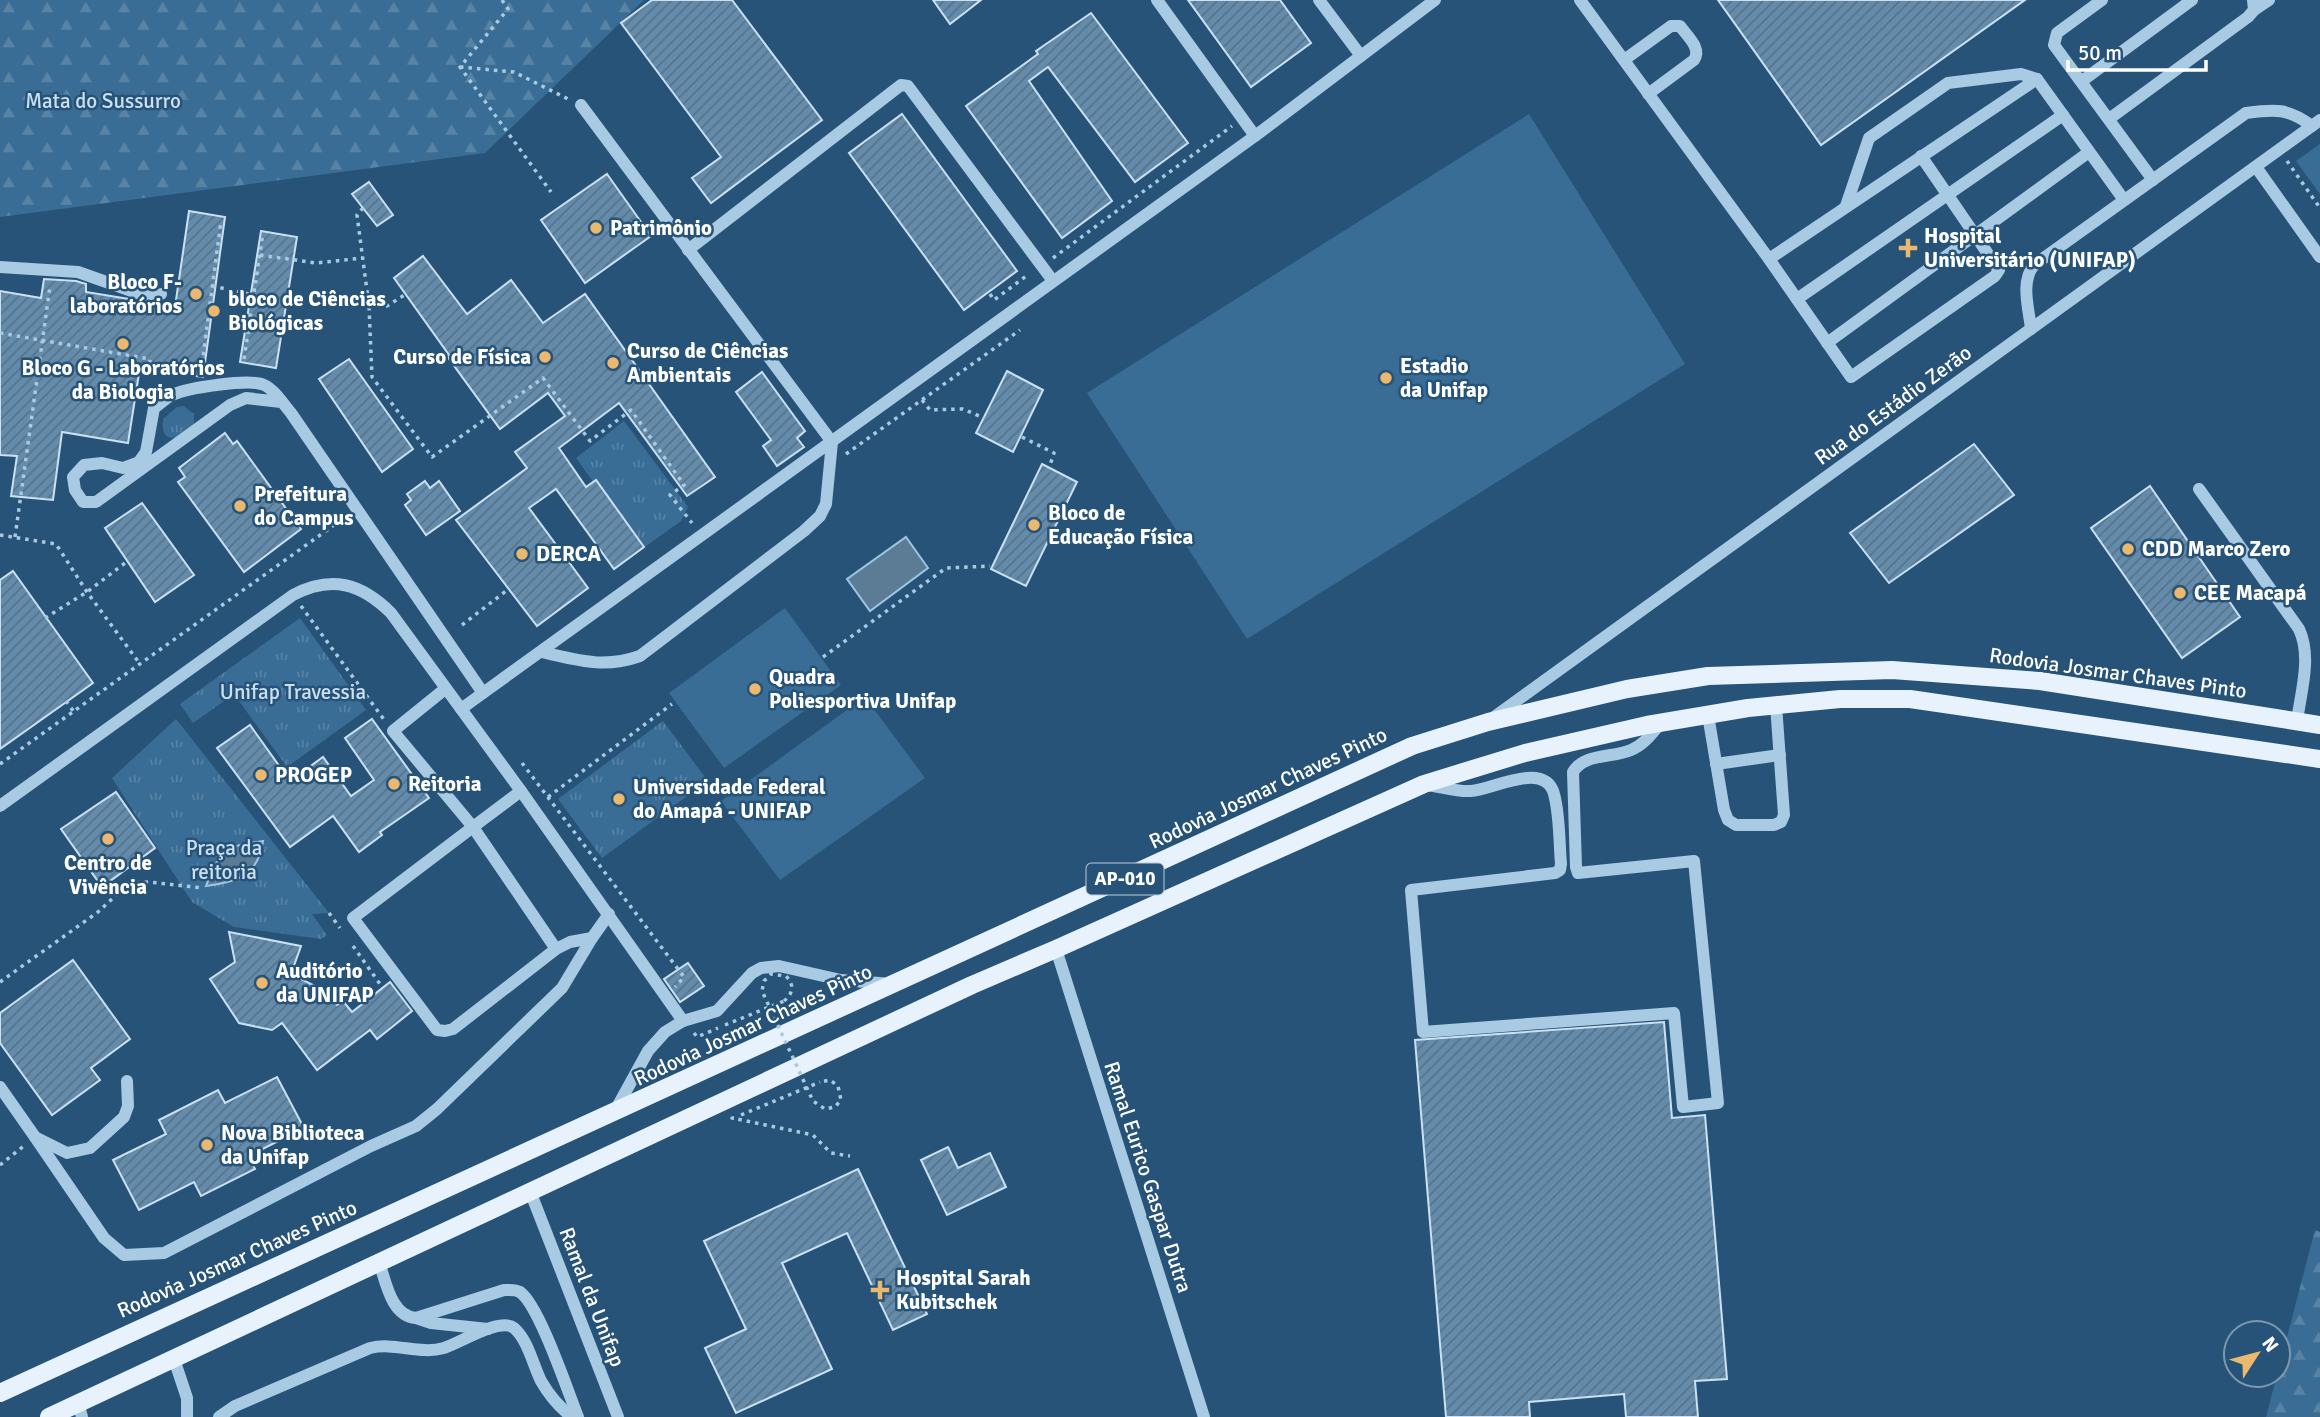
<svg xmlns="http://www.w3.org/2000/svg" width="2320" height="1417" font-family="Signika,sans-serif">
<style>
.forest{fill:url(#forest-firs)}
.park{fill:url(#park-tufts)}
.garden{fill:#3a6d95}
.water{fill:#5c7c96;stroke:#9dc6e3;stroke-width:2}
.building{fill:url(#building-hatch);stroke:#cbe1f2;stroke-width:2}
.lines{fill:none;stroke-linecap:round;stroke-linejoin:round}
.path{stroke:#a8cae2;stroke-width:3.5;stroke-dasharray:3.5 5;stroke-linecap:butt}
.minor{stroke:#a8cae2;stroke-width:12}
.major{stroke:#e7f2fc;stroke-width:18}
.path-bridge{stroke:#a8cae2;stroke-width:3.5;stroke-dasharray:3.5 5;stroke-linecap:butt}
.poi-dot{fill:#eab86e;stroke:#265377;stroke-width:2.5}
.labels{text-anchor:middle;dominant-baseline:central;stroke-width:5;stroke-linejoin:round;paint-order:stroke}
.shield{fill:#265377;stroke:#becbd6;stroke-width:2}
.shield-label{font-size:19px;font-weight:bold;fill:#fff}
.park-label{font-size:21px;fill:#cbe1f2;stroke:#265377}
.poi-label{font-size:21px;font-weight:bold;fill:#fff;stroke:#265377;text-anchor:start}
.street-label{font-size:21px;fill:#fff;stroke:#265377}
</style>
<defs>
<pattern id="forest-firs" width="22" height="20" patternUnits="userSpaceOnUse" patternTransform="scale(1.75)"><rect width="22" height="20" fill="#3a6d95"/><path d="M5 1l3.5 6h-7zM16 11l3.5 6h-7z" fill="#5883a5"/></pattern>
<pattern id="park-tufts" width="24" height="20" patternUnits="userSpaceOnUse" patternTransform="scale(1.75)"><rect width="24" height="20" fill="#3a6d95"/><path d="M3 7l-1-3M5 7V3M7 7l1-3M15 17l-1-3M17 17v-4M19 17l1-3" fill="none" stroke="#5883a5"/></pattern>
<pattern id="building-hatch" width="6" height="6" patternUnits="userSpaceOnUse" patternTransform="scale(1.75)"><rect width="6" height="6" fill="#638cac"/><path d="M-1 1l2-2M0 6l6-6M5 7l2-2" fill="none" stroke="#5a7286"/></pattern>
</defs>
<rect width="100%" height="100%" fill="#265377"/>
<g class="forest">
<path d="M0 0H644L485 153 0 217Z"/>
<path d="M2315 1230 2320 1232V1417H2266Z"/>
</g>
<g class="park">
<path d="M184 406 194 414V427C180 437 160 448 163 419L177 407Z"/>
<path d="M624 421 688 507 681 521 642 549 576 458Z"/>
<path d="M300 618 366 710 287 767 234 694 193 723 180 704Z"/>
<path d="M176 719 329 913 312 914 327 935 321 939 234 927 192 902 112 778Z"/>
<path d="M663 721 708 781 602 858 558 799Z"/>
</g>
<g class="garden">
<path d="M1529 114 1685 364 1247 639 1087 393Z"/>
<path d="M2320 144V194L2296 161Z"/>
<path d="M785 608 841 685 724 768 669 693Z"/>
<path d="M865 697 925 778 780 880 721 801Z"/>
</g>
<g class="water">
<path d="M906 537 928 568 870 611 847 579Z"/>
<path d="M263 841C258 876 237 882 206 886 220 850 225 846 263 841Z"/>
</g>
<g class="building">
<path d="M652 0H732L822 120 711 203 692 178 721 157 621 23Z"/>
<path d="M933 0H981L950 24Z"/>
<path d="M1188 0H1280L1311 43 1251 87Z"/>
<path d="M1718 0H2025L1821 145Z"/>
<path d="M1091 13 1188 143 1135 182 1048 67 1029 81 1112 201 1062 238 966 106 1038 54 1036 51Z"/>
<path d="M902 114 1017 271 964 310 849 153Z"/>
<path d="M607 174 651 236 585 283 541 220Z"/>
<path d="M369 182 393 215 377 226 352 194Z"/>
<path d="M189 211 225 217 203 377 140 367 128 443 62 432 53 500 11 496 17 456 0 455V291L41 298 44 279 76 281 86 284V292L129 299 145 305 175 307Z"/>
<path d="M261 231 297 237 276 368 240 362Z"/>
<path d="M423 256 467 314 511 280 543 323 585 294 715 477 687 496 619 403 559 448 586 487 596 480 644 547 614 569 556 489 529 508 588 588 537 626 456 520 527 468 515 452 565 416 548 393 500 429 447 356 449 355 394 278Z"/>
<path d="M349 359 413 449 382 472 319 379Z"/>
<path d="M1007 371 1043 390 1013 452 976 433Z"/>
<path d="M762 372 805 431 797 438 804 447 777 466 763 446 771 440 736 392Z"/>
<path d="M225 433 233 444 237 441 301 529 244 572 178 482 185 477 179 468Z"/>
<path d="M1974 444 2014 495 1889 583 1850 533Z"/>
<path d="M1042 464 1077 482 1026 586 991 569Z"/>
<path d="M425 481 430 488 439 481 460 511 426 535 405 505 411 500 407 494Z"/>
<path d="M2150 486 2240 617 2182 658 2091 528Z"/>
<path d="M142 503 194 575 155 602 105 528Z"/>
<path d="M13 571 93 683 0 749V580Z"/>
<path d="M372 719 429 798 380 832 382 835 359 852 333 816 290 847 217 748 250 725 290 781 323 757 351 796 374 780 345 738Z"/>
<path d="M116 792 155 848 102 887 61 829Z"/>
<path d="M229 932 301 946 291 974 315 986 337 1005 343 1001 352 1012 390 982 412 1011 377 1039 370 1030 317 1070 282 1023 272 1030 239 1023 210 979 235 962Z"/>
<path d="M73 960 130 1039 91 1068 100 1080 52 1115 0 1043V1013Z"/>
<path d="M688 963 704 986 680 1002 664 979Z"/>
<path d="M1664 1022 1672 1118 1705 1115 1727 1379 1695 1381 1698 1417H1626L1624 1394 1529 1402 1530 1417H1446L1415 1040Z"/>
<path d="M277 1077 304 1128 249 1156 255 1169 201 1196 194 1182 139 1210 113 1160 166 1134 159 1120 218 1090 225 1103Z"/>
<path d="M948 1147 958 1168 990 1153 1006 1187 947 1215 921 1160Z"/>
<path d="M858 1169 927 1314 893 1330 847 1233 782 1263 832 1369 736 1413 705 1348 746 1329 704 1241Z"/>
</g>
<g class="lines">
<g class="path">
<path d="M502 0 508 9 460 67 551 192"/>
<path d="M460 67 514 72 570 100"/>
<path d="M2287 161 2320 208"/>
<path d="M363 208 357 215 369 306 372 377 432 457 543 378 590 441 631 410 684 485 670 495 692 523"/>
<path d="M260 255 316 263 363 258"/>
<path d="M1053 258 1232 126"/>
<path d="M212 286 254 295"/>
<path d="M990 294 994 300 1029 274"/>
<path d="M369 306H387L406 294"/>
<path d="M0 333 150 359 149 373 166 371 188 374"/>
<path d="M244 359 263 233"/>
<path d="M201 372 221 221"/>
<path d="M922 400 930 410 963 409 984 418"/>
<path d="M1022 437 1054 453 1050 465"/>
<path d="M846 454 1020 330"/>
<path d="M0 535 56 544 87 592 140 664"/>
<path d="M15 537 50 286"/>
<path d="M301 606 385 721"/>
<path d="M45 618 87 592 125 563"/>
<path d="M462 625 506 591"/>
<path d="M823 657 946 568 990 566"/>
<path d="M66 701 74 712"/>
<path d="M522 763 684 977 675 987"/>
<path d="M0 764 344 518"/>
<path d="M548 797 672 704"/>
<path d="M329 913 340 928"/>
<path d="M353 946 380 984"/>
<path d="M0 982 98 912 129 883 149 882 203 888"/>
<path d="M725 1025 784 1001"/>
<path d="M694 1033 697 1037 718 1028"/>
<path d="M741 1115 820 1082"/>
<path d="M734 1118H732L813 1135 831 1153 850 1156"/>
<path d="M0 1165 25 1145"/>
</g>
<g class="minor">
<path d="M1157 0 1255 136 1435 0"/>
<path d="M1319 0 1361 56"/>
<path d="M1580 0 1769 259 1851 377 1995 276 1999 270 1921 156"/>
<path d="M2102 0 2057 33 2054 45 2153 180"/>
<path d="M2254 10 2269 0"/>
<path d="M1624 60 1671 26H1680C1687 36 1702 48 1694 60L1648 94"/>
<path d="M2082 81 2192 0"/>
<path d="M2109 119 2248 17 2254 10 2253 0"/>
<path d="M2256 167 2320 257"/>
<path d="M1846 206 1869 138 1948 83 2021 74 2037 79 2124 200"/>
<path d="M688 250 901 85 908 86 1053 281"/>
<path d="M1769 259 2037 79"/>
<path d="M0 267 78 272 146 296 153 297 161 294"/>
<path d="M1797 299 2063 115"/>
<path d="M2031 329C2029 309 2020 282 2034 265L2246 113C2275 109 2288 108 2312 126"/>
<path d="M1827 343 2089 152"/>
<path d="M281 402 246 398 230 405 96 502H83L75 490 73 477 84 465 102 463 123 468 139 462 146 452 154 408C160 404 166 398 172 395 187 388 250 378 264 385 274 389 284 405 291 413L483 693 461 709"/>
<path d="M2199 489 2299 629C2312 657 2301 691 2297 721"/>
<path d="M541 652C578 660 603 669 640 656L804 531 820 516 826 504 832 442 581 105"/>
<path d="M445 689 393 731 473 827 521 791"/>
<path d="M483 693 1255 136"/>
<path d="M1708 715 1724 810 1728 820 1736 825H1774L1781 822 1784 815 1776 705"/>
<path d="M1494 717 2320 120"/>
<path d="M1716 764 1780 755"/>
<path d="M1428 785C1442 787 1457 792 1471 791 1492 790 1545 760 1554 794 1560 816 1559 842 1561 864L1560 870 1555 873 1411 890 1423 1032 1674 1013 1683 1107 1718 1103 1694 861 1578 873 1576 867 1573 772C1584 753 1613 758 1631 750 1644 745 1652 733 1661 723"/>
<path d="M0 806 293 595C331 575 361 583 391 613L521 791 683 1021"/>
<path d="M556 949 453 1029 445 1031 437 1030 353 918 473 827 556 949 570 942 592 938 609 914"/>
<path d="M1056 949 1204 1417"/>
<path d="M0 1087 35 1137 67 1153 90 1148 124 1117 128 1106 127 1081"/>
<path d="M615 1111 648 1051 665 1032 683 1021 717 1011 752 973 761 968 779 966 841 980 892 984"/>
<path d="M35 1137 104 1238 124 1255 164 1253 371 1146 416 1126 437 1109 562 988 592 938"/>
<path d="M530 1191 618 1417"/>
<path d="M379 1262C386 1282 391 1316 416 1318L504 1290C510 1290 515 1289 520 1292 539 1305 568 1392 578 1417"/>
<path d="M416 1318 431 1323 488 1329"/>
<path d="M174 1359 187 1398V1417"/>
<path d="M78 1403 82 1417"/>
<path d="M219 1417 235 1406 370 1348C395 1342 419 1355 444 1348 460 1343 500 1317 514 1328 528 1340 533 1365 541 1381 549 1395 559 1407 572 1417"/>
</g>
<g class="major">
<path d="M0 1393 1412 746 1488 722 1627 689 1708 676 1892 670 2040 681 2320 725"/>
<path d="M49 1417 972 985 1056 949 1424 784 1525 753 1647 725 1748 708 1840 699H1910L2320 759"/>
</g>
<path class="path-bridge" d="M784 1001C794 993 794 984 786 976L771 974 764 981 762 991 813 1101 825 1109 835 1107 841 1100 838 1086 830 1080 820 1082"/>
</g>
<g class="poi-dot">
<circle cx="596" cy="228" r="7"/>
<path d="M1904.5 237.5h7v7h7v7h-7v7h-7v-7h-7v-7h7z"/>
<circle cx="196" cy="294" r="7"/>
<circle cx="214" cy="311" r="7"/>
<circle cx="123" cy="344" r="7"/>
<circle cx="545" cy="357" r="7"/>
<circle cx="613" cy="363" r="7"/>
<circle cx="1386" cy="378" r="7"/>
<circle cx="240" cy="506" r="7"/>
<circle cx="1034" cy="525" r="7"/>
<circle cx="2128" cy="549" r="7"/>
<circle cx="522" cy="554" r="7"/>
<circle cx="2180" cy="593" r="7"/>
<circle cx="755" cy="689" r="7"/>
<circle cx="261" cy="775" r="7"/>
<circle cx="394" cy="784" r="7"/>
<circle cx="619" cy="799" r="7"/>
<circle cx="108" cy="839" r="7"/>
<circle cx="262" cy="983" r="7"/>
<circle cx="207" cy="1145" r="7"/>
<path d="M876.5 1279.5h7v7h7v7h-7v7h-7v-7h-7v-7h7z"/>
</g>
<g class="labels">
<rect class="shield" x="1086.5" y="863.5" width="77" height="31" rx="5"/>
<g class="shield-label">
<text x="1125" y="879">AP-010</text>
</g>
<g class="park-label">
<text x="103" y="101">Mata do Sussurro</text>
<text x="293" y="692">Unifap Travessia</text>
<text x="224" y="848">Praça da<tspan x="224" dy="24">reitoria</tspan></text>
</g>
<g class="poi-label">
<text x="610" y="228">Patrimônio</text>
<text x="1924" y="236">Hospital<tspan x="1924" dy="24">Universitário (UNIFAP)</tspan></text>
<text x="182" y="282" text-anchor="end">Bloco F-<tspan x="182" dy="24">laboratórios</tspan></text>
<text x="228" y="299">bloco de Ciências<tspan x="228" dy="24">Biológicas</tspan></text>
<text x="627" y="351">Curso de Ciências<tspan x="627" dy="24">Ambientais</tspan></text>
<text x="531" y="357" text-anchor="end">Curso de Física</text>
<text x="1400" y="366">Estadio<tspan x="1400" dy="24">da Unifap</tspan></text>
<text x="123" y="368" text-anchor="middle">Bloco G - Laboratórios<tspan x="123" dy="24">da Biologia</tspan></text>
<text x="254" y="494">Prefeitura<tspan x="254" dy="24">do Campus</tspan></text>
<text x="1048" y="513">Bloco de<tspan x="1048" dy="24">Educação Física</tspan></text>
<text x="2142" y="549">CDD Marco Zero</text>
<text x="536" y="554">DERCA</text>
<text x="2194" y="593">CEE Macapá</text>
<text x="769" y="677">Quadra<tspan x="769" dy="24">Poliesportiva Unifap</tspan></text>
<text x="275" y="775">PROGEP</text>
<text x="408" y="784">Reitoria</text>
<text x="633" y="787">Universidade Federal<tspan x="633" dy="24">do Amapá - UNIFAP</tspan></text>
<text x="108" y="863" text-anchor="middle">Centro de<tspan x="108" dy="24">Vivência</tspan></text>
<text x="276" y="971">Auditório<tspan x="276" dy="24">da UNIFAP</tspan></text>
<text x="221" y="1133">Nova Biblioteca<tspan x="221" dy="24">da Unifap</tspan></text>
<text x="896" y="1278">Hospital Sarah<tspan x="896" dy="24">Kubitschek</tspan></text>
</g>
<g class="street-label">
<text transform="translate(1893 405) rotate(-36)">Rua do Estádio Zerão</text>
<text transform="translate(2118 673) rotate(8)">Rodovia Josmar Chaves Pinto</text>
<text transform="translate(1268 788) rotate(-25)">Rodovia Josmar Chaves Pinto</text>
<text transform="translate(753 1025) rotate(-25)">Rodovia Josmar Chaves Pinto</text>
<text transform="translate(1148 1177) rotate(72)">Ramal Eurico Gaspar Dutra</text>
<text transform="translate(237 1259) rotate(-24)">Rodovia Josmar Chaves Pinto</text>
<text transform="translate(592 1297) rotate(69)">Ramal da Unifap</text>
</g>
</g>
<g transform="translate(2257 1354) rotate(54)"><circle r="33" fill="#265377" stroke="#7d98ad" stroke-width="2"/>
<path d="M0-5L12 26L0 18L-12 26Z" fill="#eab86e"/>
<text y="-10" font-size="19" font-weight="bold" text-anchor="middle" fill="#ffffff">N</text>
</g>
<path d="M2068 60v10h138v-10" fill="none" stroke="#ffffff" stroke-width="3.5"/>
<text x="2078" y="60" font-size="21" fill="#ffffff" stroke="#265377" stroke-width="5" paint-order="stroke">50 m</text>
</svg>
